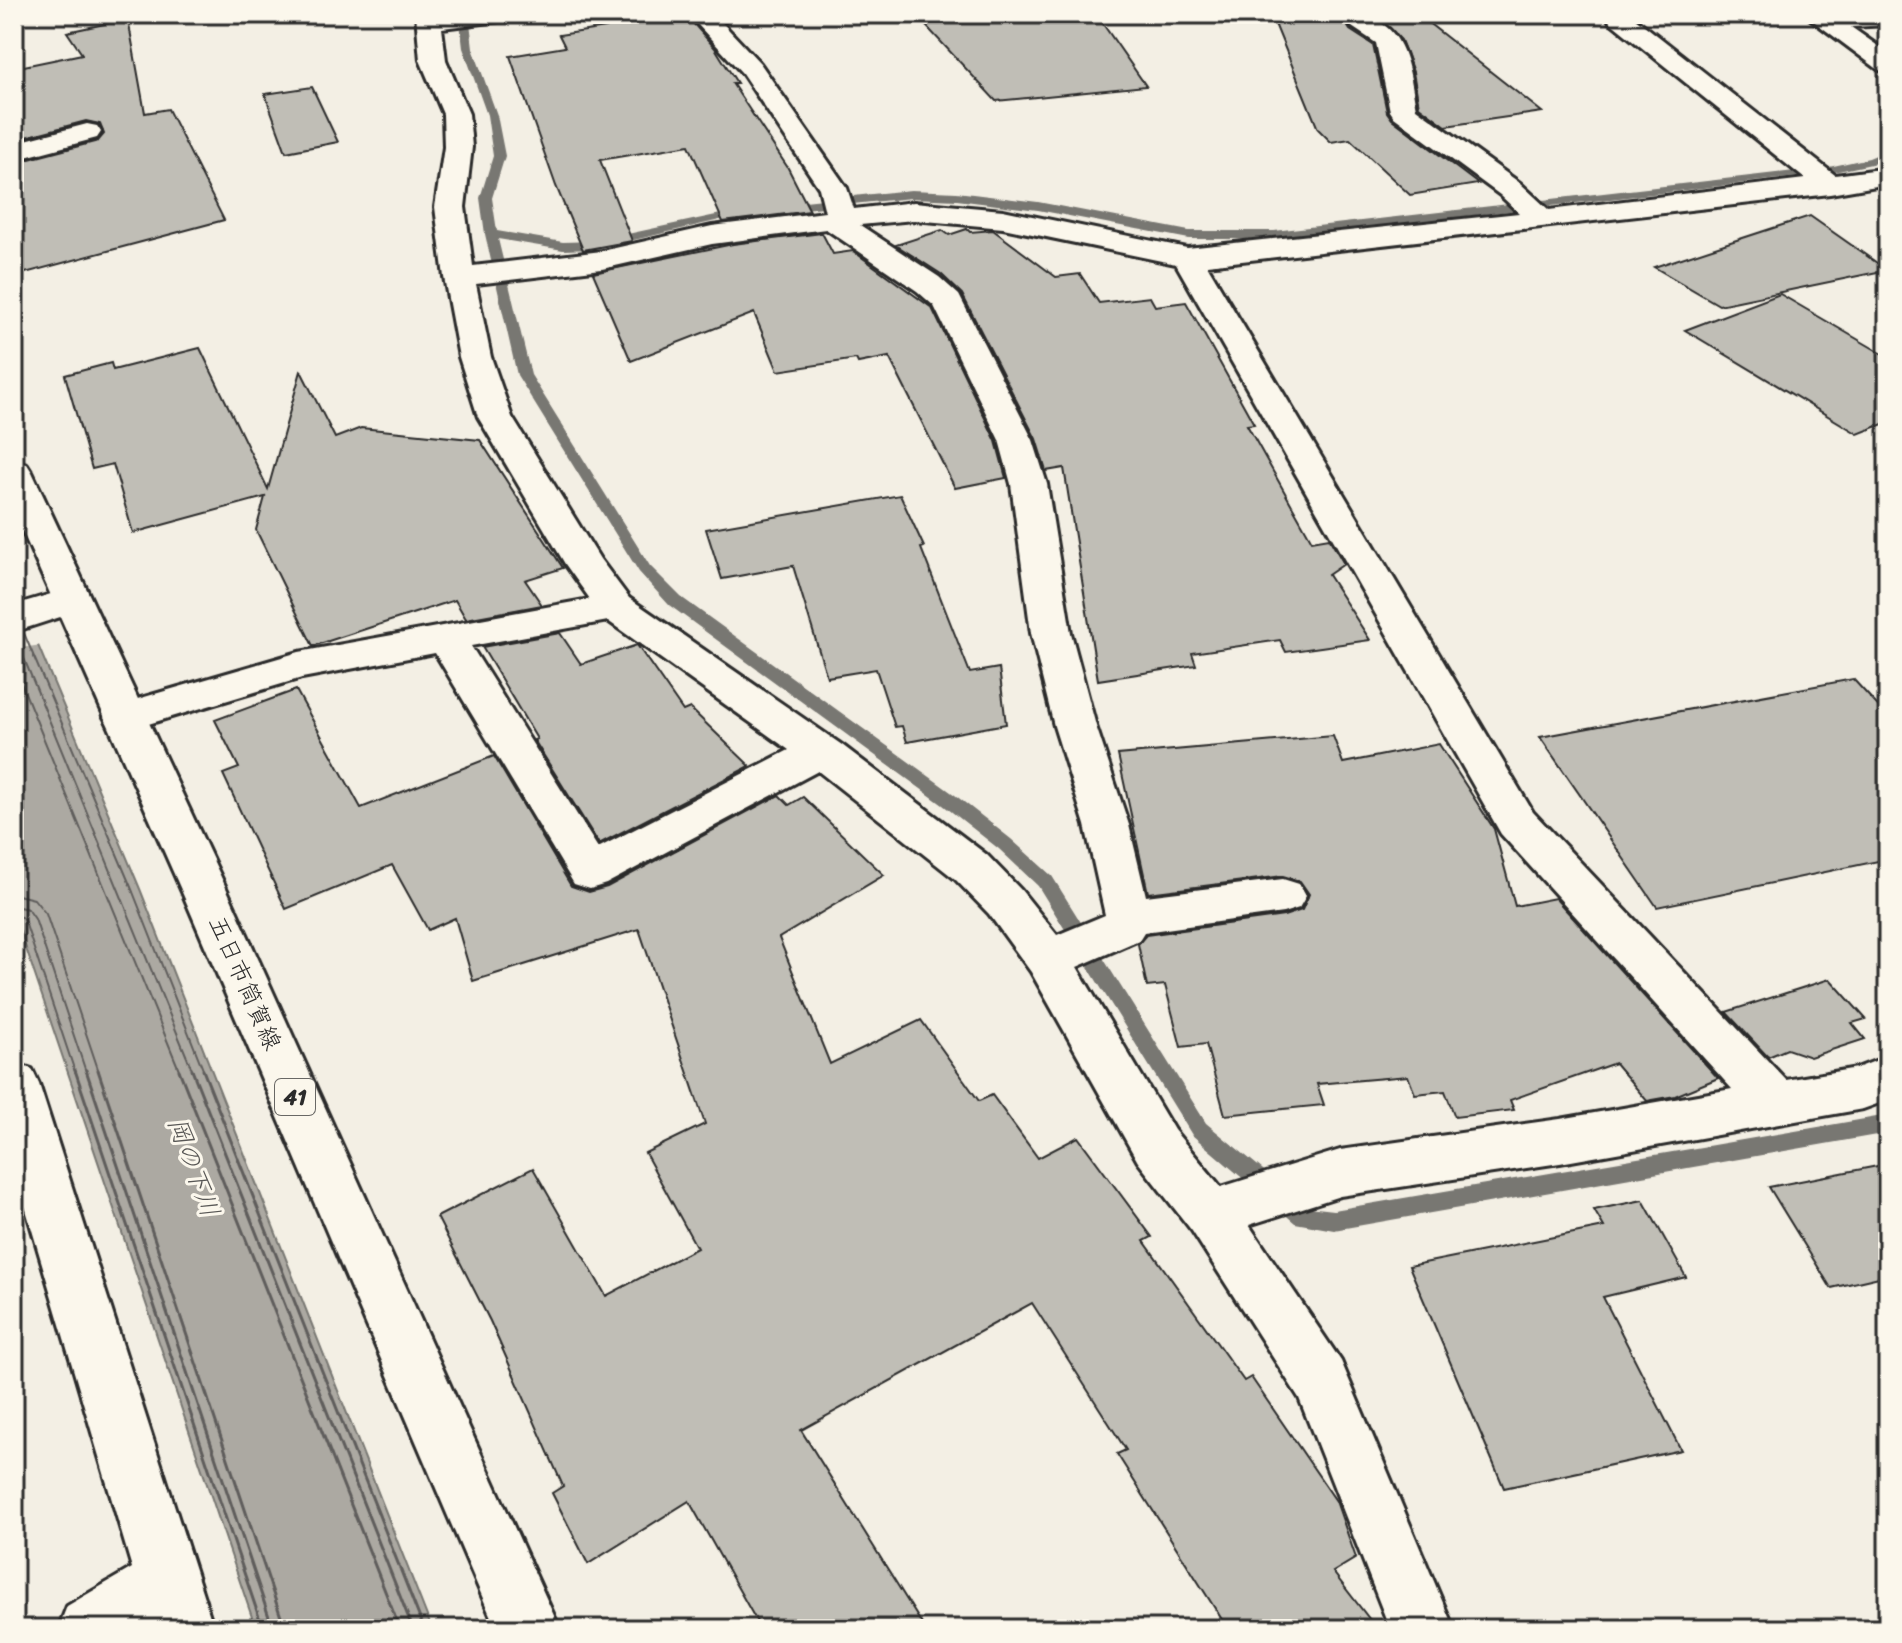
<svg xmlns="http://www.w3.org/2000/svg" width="1902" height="1643" font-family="Sriracha,'Klee One',sans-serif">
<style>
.water{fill:#aca9a2;stroke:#787772;stroke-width:2}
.pier{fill:#f3efe4}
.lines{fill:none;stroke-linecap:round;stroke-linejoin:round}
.shore-far1{stroke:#5f5d5b;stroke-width:2}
.shore{stroke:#5f5d5b;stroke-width:3}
.stream{fill:#787772;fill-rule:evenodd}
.building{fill:#c0beb6;stroke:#2b2b2b;stroke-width:2}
.minor-casing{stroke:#2b2b2b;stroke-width:6}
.major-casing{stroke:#2b2b2b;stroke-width:6}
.minor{fill:#fbf7ec;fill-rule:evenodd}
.major{fill:#fbf7ec;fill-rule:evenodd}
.labels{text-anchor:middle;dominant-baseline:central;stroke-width:6;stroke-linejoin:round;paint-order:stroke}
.shield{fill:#fbf7ec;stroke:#696865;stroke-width:2}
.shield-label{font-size:22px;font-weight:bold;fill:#2b2b2b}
.street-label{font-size:24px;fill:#2b2b2b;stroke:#fbf7ec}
.water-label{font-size:26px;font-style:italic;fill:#585755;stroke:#fbf7ec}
</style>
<rect width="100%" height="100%" fill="#f3efe4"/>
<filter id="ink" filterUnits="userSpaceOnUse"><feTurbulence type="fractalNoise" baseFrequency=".0125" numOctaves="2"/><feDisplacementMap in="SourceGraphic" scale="16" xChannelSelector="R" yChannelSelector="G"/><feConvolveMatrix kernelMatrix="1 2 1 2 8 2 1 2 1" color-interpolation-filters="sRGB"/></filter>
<g filter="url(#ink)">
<path class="water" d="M14 588 140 889 432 1629H256L14 913Z"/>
<path class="pier" d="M14 584 18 586 42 645 14 649Z"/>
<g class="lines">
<g class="shore-far1">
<path d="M23 631 133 892 204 1072"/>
<path d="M14 634 193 1072"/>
<path d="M14 666 180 1072"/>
<path d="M14 894 34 899 46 914 99 1072"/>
<path d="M14 906 28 909 35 919 86 1072"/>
<path d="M14 916 21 917 25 922 75 1072"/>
</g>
<g class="shore">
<path d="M75 1070 263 1629"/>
<path d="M86 1070 273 1629"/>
<path d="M98 1070 285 1629"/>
<path d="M179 1070 400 1629"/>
<path d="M192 1070 413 1629"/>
<path d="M203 1070 424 1629"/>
</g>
<g class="stream">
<path d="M459 14H469L473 48 497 115 505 156 492 198 497 231 563 242 595 241 744 209 750 213 595 249 563 250 498 239 531 375 650 566 681 597 955 795 1011 839 1052 876 1206 1123 1308 1207 1334 1210 1888 1115V1133L1334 1230 1295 1223 1192 1135 1038 886 999 849 943 805 669 605 639 572 517 375 485 234 480 198 493 156 487 115 463 48Z"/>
<path d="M1888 150V157L1876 163 1829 173 1274 239H1189L1038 210 957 200 911 198 785 211 779 207 785 203 911 190 957 192 1038 202 1189 231H1274L1829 167 1869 158Z"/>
</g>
</g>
<g class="building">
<path d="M642 14H685L715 48 737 83H732L788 168 810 211 723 222 689 145 600 160 632 241 583 250 556 186 510 56 565 47 559 35 606 28 601 20Z"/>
<path d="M915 14H1096L1146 86 996 101Z"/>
<path d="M1271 14H1340L1350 30 1373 45 1387 112 1392 119 1478 184 1410 195 1350 139 1331 142 1318 129Z"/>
<path d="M1366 14H1417L1542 112 1446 126 1419 106 1413 72 1401 40 1380 19Z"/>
<path d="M128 19 145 113 168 109 224 220 14 276V163L98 141 104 134 100 124 86 121 14 140V68L82 54 67 32Z"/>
<path d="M312 87 338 142 286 152 265 94Z"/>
<path d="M1810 216 1887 270 1719 305 1654 267Z"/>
<path d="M967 229 970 232 993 230 1056 277 1080 274 1099 303 1150 297 1155 306 1186 302 1254 424 1247 425 1312 541 1329 538 1344 564 1328 575 1370 640 1286 652 1280 640 1192 653 1196 665 1098 680 1064 468 1046 471 1036 439 962 294 941 274 896 245 942 230 949 235Z"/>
<path d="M822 233 833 254 853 251 932 308 996 441 1006 478 955 488 889 357 858 363 856 359 778 371 754 313 631 361 593 273 733 244Z"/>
<path d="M1780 294 1888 357V422L1858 434 1685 330Z"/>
<path d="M200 348 268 489 301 371 335 438 361 428 480 440 563 568 525 580 542 605 466 619 455 600 313 646 256 530 265 497 133 533 113 464 92 469 65 375 111 363 113 370Z"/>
<path d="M900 495 924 547 921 548 970 673 999 668 1006 724 907 742 902 726 895 727 876 669 827 677 793 566 722 579 706 529Z"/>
<path d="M560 633 581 664 637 645 683 711 690 708 750 766 599 844 534 740 537 739 482 647Z"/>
<path d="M1853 679 1888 717V859L1657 907 1540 737Z"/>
<path d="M296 690 361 808 494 756 571 886 589 892 607 887 779 795 789 805 803 797 884 875 779 938 830 1064 921 1020 979 1101 992 1095 1038 1158 1078 1137 1152 1237 1144 1241 1244 1381 1251 1377 1336 1501 1356 1558 1333 1572 1377 1629H1228L1117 1454 1126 1450 1032 1303 801 1430 925 1629H761L689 1501 588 1564 552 1493 563 1486 490 1321 437 1217 533 1168 606 1296 697 1248 645 1153 705 1124 639 929 473 981 455 918 428 930 392 865 286 909 223 774 239 768 215 720Z"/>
<path d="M1333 736 1343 763 1439 744 1494 829 1515 906 1555 898 1718 1078 1675 1096 1647 1101 1615 1063 1510 1100 1514 1110 1455 1117 1445 1091 1415 1094 1408 1076 1317 1084 1324 1105 1225 1115 1206 1044 1181 1047 1165 985 1147 987 1138 944 1146 935 1284 916 1302 910 1309 894 1300 881 1283 876 1148 893 1118 755Z"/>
<path d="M1830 979 1866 1019 1852 1023 1865 1039 1810 1057 1787 1049 1768 1057 1726 1012Z"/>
<path d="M1888 1164V1275L1831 1288 1769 1187Z"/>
<path d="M1643 1200 1686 1277 1603 1297 1681 1450 1504 1488 1409 1266 1604 1227 1594 1210Z"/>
</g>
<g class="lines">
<g class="minor-casing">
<g id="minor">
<path d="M416 14H511L508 19 499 21 442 28 446 60 469 114 472 147 465 207 473 266 602 251 712 226 825 212 819 188 742 73 688 14H714L760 63 847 188 854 209 914 202 1003 210 1187 248 1519 213 1500 195 1394 117 1390 111 1376 43 1352 27 1343 14C1403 14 1408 58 1416 108L1520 183 1549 210 1805 179 1610 22 1607 17 1609 14H1630L1835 175 1888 168V184L1830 194 1207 265 1533 812 1786 1080 1857 1068 1888 1056V1100L1863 1109 1560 1163 1340 1196 1249 1225 1341 1361 1454 1629H1390L1299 1398 1192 1231 1138 1162 1031 972 989 914 955 879 818 771 606 884 590 889 574 884 435 653 302 678 125 731 110 727 104 717 110 707 299 652 590 599 565 564 478 417 459 357 444 277 435 207 444 147 443 114 420 60ZM914 220 1003 228 1176 264 1501 834 1732 1089 1560 1119 1340 1150 1221 1187 1174 1130 1077 967 1139 940 1144 932 1283 913 1299 908 1306 896 1299 884 1283 879 1146 896 1129 825 1096 726 1071 633 1047 484 1033 440 959 295 939 277 860 225ZM826 229 917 291 934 306 999 440 1011 484 1031 633 1054 726 1085 825 1105 915 1057 935 1021 890 987 855 842 745 629 598 600 559 512 417 491 357 476 284 602 269 712 244ZM608 621 789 750 598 848 471 646Z"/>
<path d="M1804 14H1888V25L1851 27 1888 53V73L1879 70Z"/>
<path d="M87 124 97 126 101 132 97 138 14 160V143Z"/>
<path d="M71 588 85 591 90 600 85 609 14 632V605Z"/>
<path d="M14 1063 32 1069 39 1084 214 1629H58L67 1606 132 1568 14 1169Z"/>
</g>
</g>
<g class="major-casing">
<path id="major" d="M14 461 27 464 32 472 228 892 560 1629H496L182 892 14 512Z"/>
</g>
<use href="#minor" class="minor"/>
<use href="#major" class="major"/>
</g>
</g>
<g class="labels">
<rect class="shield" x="275" y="1079" width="40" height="36" rx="6"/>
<g class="shield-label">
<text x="295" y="1097">41</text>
</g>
<g class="street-label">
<text transform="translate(245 983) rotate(66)">五日市筒賀線</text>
</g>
<g class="water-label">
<text transform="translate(194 1167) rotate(70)">岡の下川</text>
</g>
</g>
<rect width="1902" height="1643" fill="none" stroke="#fbf7ec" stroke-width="48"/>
<rect x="24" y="24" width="1854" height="1595" fill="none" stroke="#2b2b2b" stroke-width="3" filter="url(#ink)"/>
</svg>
